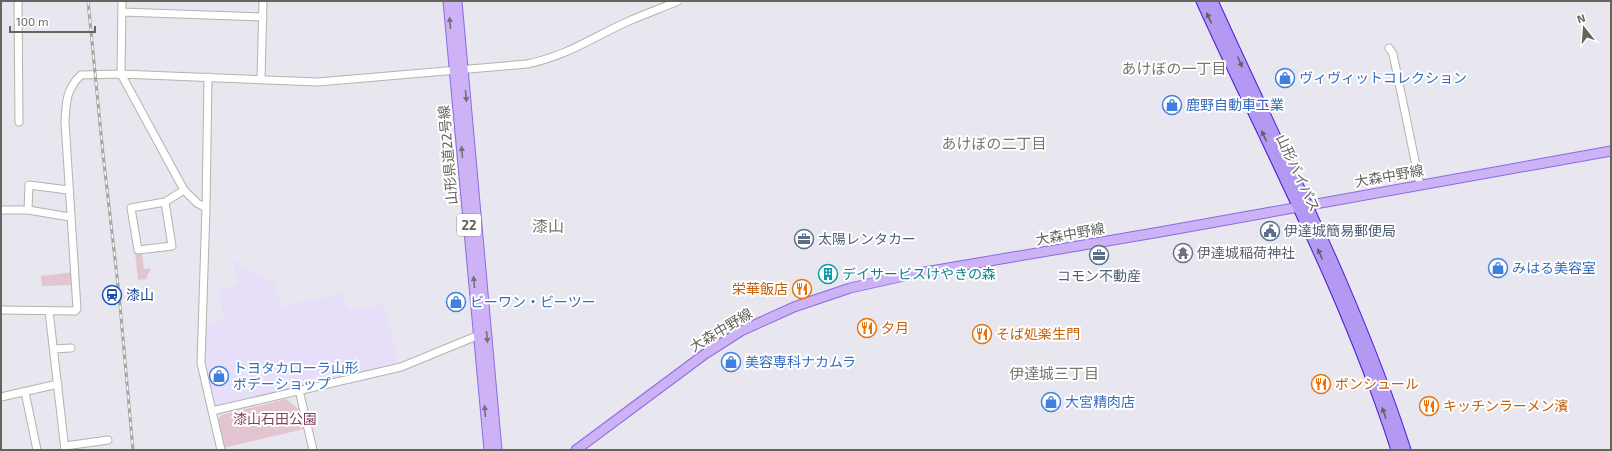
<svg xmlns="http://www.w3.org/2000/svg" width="1612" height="451" font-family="'Exo 2','Noto Sans JP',sans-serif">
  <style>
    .commercial { fill: #e7defa }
    .green { fill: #e3c5d2 }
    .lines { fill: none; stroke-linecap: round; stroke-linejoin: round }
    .minor-casing { stroke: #b3b4ae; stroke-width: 9 }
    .major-casing { stroke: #8b6ae3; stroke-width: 11 }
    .highway-casing { stroke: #4818db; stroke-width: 13 }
    .minor { stroke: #fff; stroke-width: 7 }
    .major { stroke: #cdb2f6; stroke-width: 9 }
    .highway { stroke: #b499f2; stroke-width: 11 }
    .rail-casing { stroke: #a5a5a2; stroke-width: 3 }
    .rail { stroke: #fff; stroke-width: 1.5; stroke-dasharray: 4.5; stroke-linecap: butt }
    .oneway { fill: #64645d }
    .oneway2 { fill: #747074 }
    .labels { text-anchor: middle; stroke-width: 4; stroke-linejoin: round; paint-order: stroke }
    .shield { fill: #fff; stroke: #92928e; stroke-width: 1 }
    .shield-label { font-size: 13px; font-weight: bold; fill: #64645d }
    .shop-label { font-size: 14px; fill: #366cbe; stroke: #fff; text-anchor: start }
    .street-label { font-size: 14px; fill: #64645d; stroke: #fff }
    .service-label { font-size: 14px; fill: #4e5e75; stroke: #fff; text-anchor: start }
    .worship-label { font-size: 14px; fill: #5b616d; stroke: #fff; text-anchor: start }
    .culture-label { font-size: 14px; fill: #0d838f; stroke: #fff; text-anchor: start }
    .food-label { font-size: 14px; fill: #c56008; stroke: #fff; text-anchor: start }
    .transit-label { font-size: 14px; fill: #164399; stroke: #fff; text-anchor: start }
    .park-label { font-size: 14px; fill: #823f59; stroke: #fff }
    .neighbourhood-label { font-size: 15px; fill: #76766e; stroke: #fff }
    .quarter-label { font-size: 16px; fill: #76766e; stroke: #fff }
  </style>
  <rect width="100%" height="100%" fill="#e8e6ee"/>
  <path class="commercial" d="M232,260L275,284L281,307L343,293L347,310L384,304L398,361L395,366L213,408L203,363L205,324L225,319L217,290L239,285Z"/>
  <path class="green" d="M135,253H142L144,269L151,268L146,279L138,280Z
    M75,272V285L42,286L41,276Z
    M286,399L300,410L304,429L223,448L217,421L221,415Z"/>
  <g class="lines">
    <defs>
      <path id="minor" d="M18,1L19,122
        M122,1L121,74L184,190L197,203L206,208
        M122,12L263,17
        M1389,48L1393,54L1420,185
        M208,77L206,208L201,363L221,450
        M261,79L263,1
        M165,202L131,208L138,250L172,246L165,202L184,190
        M1,210H28L70,217
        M28,210L29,185L68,190
        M1,310L75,311L77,309L65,122C66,103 66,89 81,75L121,74L318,82L527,64C567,56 593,37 629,21C645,14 662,8 678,1
        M49,311L65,450
        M54,349L71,348
        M299,390L313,450
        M25,392L37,450
        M1,397L58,384
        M212,411L401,367L479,335
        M65,446L108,440"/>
      <path id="major" d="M448,1L489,450
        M457,1L497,450
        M576,450L705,354L741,331L794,307L850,288L913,274L1160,232L1611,151"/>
      <path id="highway" d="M1202,1C1269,149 1347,294 1397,450
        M1212,1C1279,150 1355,295 1405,450"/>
    </defs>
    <use href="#minor" class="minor-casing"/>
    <use href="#major" class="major-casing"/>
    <use href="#highway" class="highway-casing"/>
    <use href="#minor" class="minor"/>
    <use href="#major" class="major"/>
    <use href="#highway" class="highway"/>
    <defs>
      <path id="rail" d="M88,1L103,154L119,294L133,450"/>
    </defs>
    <use href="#rail" class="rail-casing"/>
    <use href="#rail" class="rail"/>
  </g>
  <defs><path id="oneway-solid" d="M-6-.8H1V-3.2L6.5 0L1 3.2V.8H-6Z"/></defs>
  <g class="oneway">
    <use href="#oneway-solid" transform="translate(1209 18) rotate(-115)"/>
    <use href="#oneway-solid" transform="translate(1240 62) rotate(66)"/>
    <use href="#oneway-solid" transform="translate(1264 136) rotate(-115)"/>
    <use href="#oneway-solid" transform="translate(1320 254) rotate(-114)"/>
    <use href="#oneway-solid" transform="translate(1384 413) rotate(-109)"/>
  </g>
  <g class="oneway2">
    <use href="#oneway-solid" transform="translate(450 23) rotate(-95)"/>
    <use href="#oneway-solid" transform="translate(466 96) rotate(85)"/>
    <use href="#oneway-solid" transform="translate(462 152) rotate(-95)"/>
    <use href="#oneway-solid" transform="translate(474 282) rotate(-95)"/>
    <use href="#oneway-solid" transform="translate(487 337) rotate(85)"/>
    <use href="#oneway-solid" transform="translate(485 411) rotate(-95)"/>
  </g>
  <defs>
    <symbol id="shop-ring" viewBox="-11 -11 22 22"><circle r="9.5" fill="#fff" stroke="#3f7fe0" stroke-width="1.5"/><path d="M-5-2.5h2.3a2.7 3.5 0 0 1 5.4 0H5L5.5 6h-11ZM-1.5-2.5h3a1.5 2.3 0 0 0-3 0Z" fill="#3f7fe0"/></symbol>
    <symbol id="civic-ring" viewBox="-11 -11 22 22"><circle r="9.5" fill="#fff" stroke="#5c6f8a" stroke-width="1.5"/><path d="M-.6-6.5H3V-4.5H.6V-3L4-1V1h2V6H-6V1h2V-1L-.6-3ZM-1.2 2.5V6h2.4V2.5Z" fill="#5c6f8a"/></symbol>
    <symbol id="office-ring" viewBox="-11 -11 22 22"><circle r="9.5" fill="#fff" stroke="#5c6f8a" stroke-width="1.5"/><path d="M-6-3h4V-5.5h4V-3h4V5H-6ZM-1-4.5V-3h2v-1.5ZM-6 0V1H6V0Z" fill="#5c6f8a"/></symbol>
    <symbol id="temple-ring" viewBox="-11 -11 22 22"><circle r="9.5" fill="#fff" stroke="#6b7280" stroke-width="1.5"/><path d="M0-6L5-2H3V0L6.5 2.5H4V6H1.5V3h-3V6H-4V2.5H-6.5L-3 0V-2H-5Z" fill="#6b7280"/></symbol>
    <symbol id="building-ring" viewBox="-11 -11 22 22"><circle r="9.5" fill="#fff" stroke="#0f9aa8" stroke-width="1.5"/><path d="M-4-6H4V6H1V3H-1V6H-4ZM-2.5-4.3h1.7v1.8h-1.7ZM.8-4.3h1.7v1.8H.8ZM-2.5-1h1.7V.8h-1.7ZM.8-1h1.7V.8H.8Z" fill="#0f9aa8"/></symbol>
    <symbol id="restaurant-ring" viewBox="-11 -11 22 22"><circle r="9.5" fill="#fff" stroke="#e8710a" stroke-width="1.5"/><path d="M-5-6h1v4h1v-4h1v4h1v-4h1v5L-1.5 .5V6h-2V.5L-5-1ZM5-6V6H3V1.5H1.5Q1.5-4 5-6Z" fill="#e8710a"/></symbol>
    <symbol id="station-ring" viewBox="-11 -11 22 22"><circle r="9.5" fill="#fff" stroke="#1a4fb4" stroke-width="1.5"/><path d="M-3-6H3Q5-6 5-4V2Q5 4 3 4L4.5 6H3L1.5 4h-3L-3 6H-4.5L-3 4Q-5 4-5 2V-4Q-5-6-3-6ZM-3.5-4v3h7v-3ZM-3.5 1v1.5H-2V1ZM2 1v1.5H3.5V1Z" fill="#1a4fb4"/></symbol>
  </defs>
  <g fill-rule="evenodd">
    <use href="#shop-ring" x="1274" y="67" width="22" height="22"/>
    <use href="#shop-ring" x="1161" y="94" width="22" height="22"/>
    <use href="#civic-ring" x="1259" y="220" width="22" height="22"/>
    <use href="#office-ring" x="793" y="228" width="22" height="22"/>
    <use href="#temple-ring" x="1172" y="242" width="22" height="22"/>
    <use href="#office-ring" x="1088" y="244" width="22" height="22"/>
    <use href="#shop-ring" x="1487" y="257" width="22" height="22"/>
    <use href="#building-ring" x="817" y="263" width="22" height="22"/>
    <use href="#restaurant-ring" x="791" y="278" width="22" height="22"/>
    <use href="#station-ring" x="101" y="284" width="22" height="22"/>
    <use href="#shop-ring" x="445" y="291" width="22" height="22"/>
    <use href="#restaurant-ring" x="856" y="317" width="22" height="22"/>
    <use href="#restaurant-ring" x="971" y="323" width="22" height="22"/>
    <use href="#shop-ring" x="720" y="351" width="22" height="22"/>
    <use href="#shop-ring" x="208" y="365" width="22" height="22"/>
    <use href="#restaurant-ring" x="1310" y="373" width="22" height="22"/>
    <use href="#shop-ring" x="1040" y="391" width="22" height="22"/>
    <use href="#restaurant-ring" x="1418" y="395" width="22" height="22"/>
  </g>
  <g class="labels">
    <rect class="shield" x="457" y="214" width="24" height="22" rx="3"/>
    <g class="shield-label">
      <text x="469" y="230">22</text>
    </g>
    <g class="shop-label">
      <text x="1299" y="83">ヴィヴィットコレクション</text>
      <text x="1186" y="110">鹿野自動車工業</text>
      <text x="1512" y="273">みはる美容室</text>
      <text x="470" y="307">ビーワン・ビーツー</text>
      <text x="745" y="367">美容専科ナカムラ</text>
      <text x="233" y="373">トヨタカローラ山形<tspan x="233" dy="16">ボデーショップ</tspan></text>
      <text x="1065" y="407">大宮精肉店</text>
    </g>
    <g class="street-label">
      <text transform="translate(448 155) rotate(-95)" y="5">山形県道22号線</text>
      <text transform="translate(1298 173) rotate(65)" y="5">山形バイパス</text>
      <text transform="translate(1389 176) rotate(-10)" y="5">大森中野線</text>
      <text transform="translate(1070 234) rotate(-10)" y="5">大森中野線</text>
      <text transform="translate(721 330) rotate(-31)" y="5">大森中野線</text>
    </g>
    <g class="service-label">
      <text x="1284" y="236">伊達城簡易郵便局</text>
      <text x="818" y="244">太陽レンタカー</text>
      <text x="1099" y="281" text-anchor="middle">コモン不動産</text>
    </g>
    <g class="worship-label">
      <text x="1197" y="258">伊達城稲荷神社</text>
    </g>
    <g class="culture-label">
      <text x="842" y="279">デイサービスけやきの森</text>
    </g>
    <g class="food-label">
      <text x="788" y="294" text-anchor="end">栄華飯店</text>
      <text x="881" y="333">夕月</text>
      <text x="996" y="339">そば処楽生門</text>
      <text x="1335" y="389">ボンシュール</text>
      <text x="1443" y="411">キッチンラーメン濱</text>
    </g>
    <g class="transit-label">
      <text x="126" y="300">漆山</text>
    </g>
    <g class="park-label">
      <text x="275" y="424">漆山石田公園</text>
    </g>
    <g class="neighbourhood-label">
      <text x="1174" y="74">あけぼの一丁目</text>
      <text x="994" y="149">あけぼの二丁目</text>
      <text x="1054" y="379">伊達城三丁目</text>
    </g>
    <g class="quarter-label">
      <text x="548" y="232">漆山</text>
    </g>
  </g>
  <rect width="1612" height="451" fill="none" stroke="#64645d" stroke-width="4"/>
  <g transform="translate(1584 28) rotate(343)" stroke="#ffffff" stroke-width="3" paint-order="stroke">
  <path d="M0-3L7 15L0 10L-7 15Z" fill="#64645d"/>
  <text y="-6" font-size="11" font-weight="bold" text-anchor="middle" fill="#64645d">N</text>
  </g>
  <path d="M10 26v6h85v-6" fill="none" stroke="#64645d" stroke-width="2"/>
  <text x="16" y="26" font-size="12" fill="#64645d" stroke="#ffffff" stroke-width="3" paint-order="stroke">100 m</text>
</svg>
